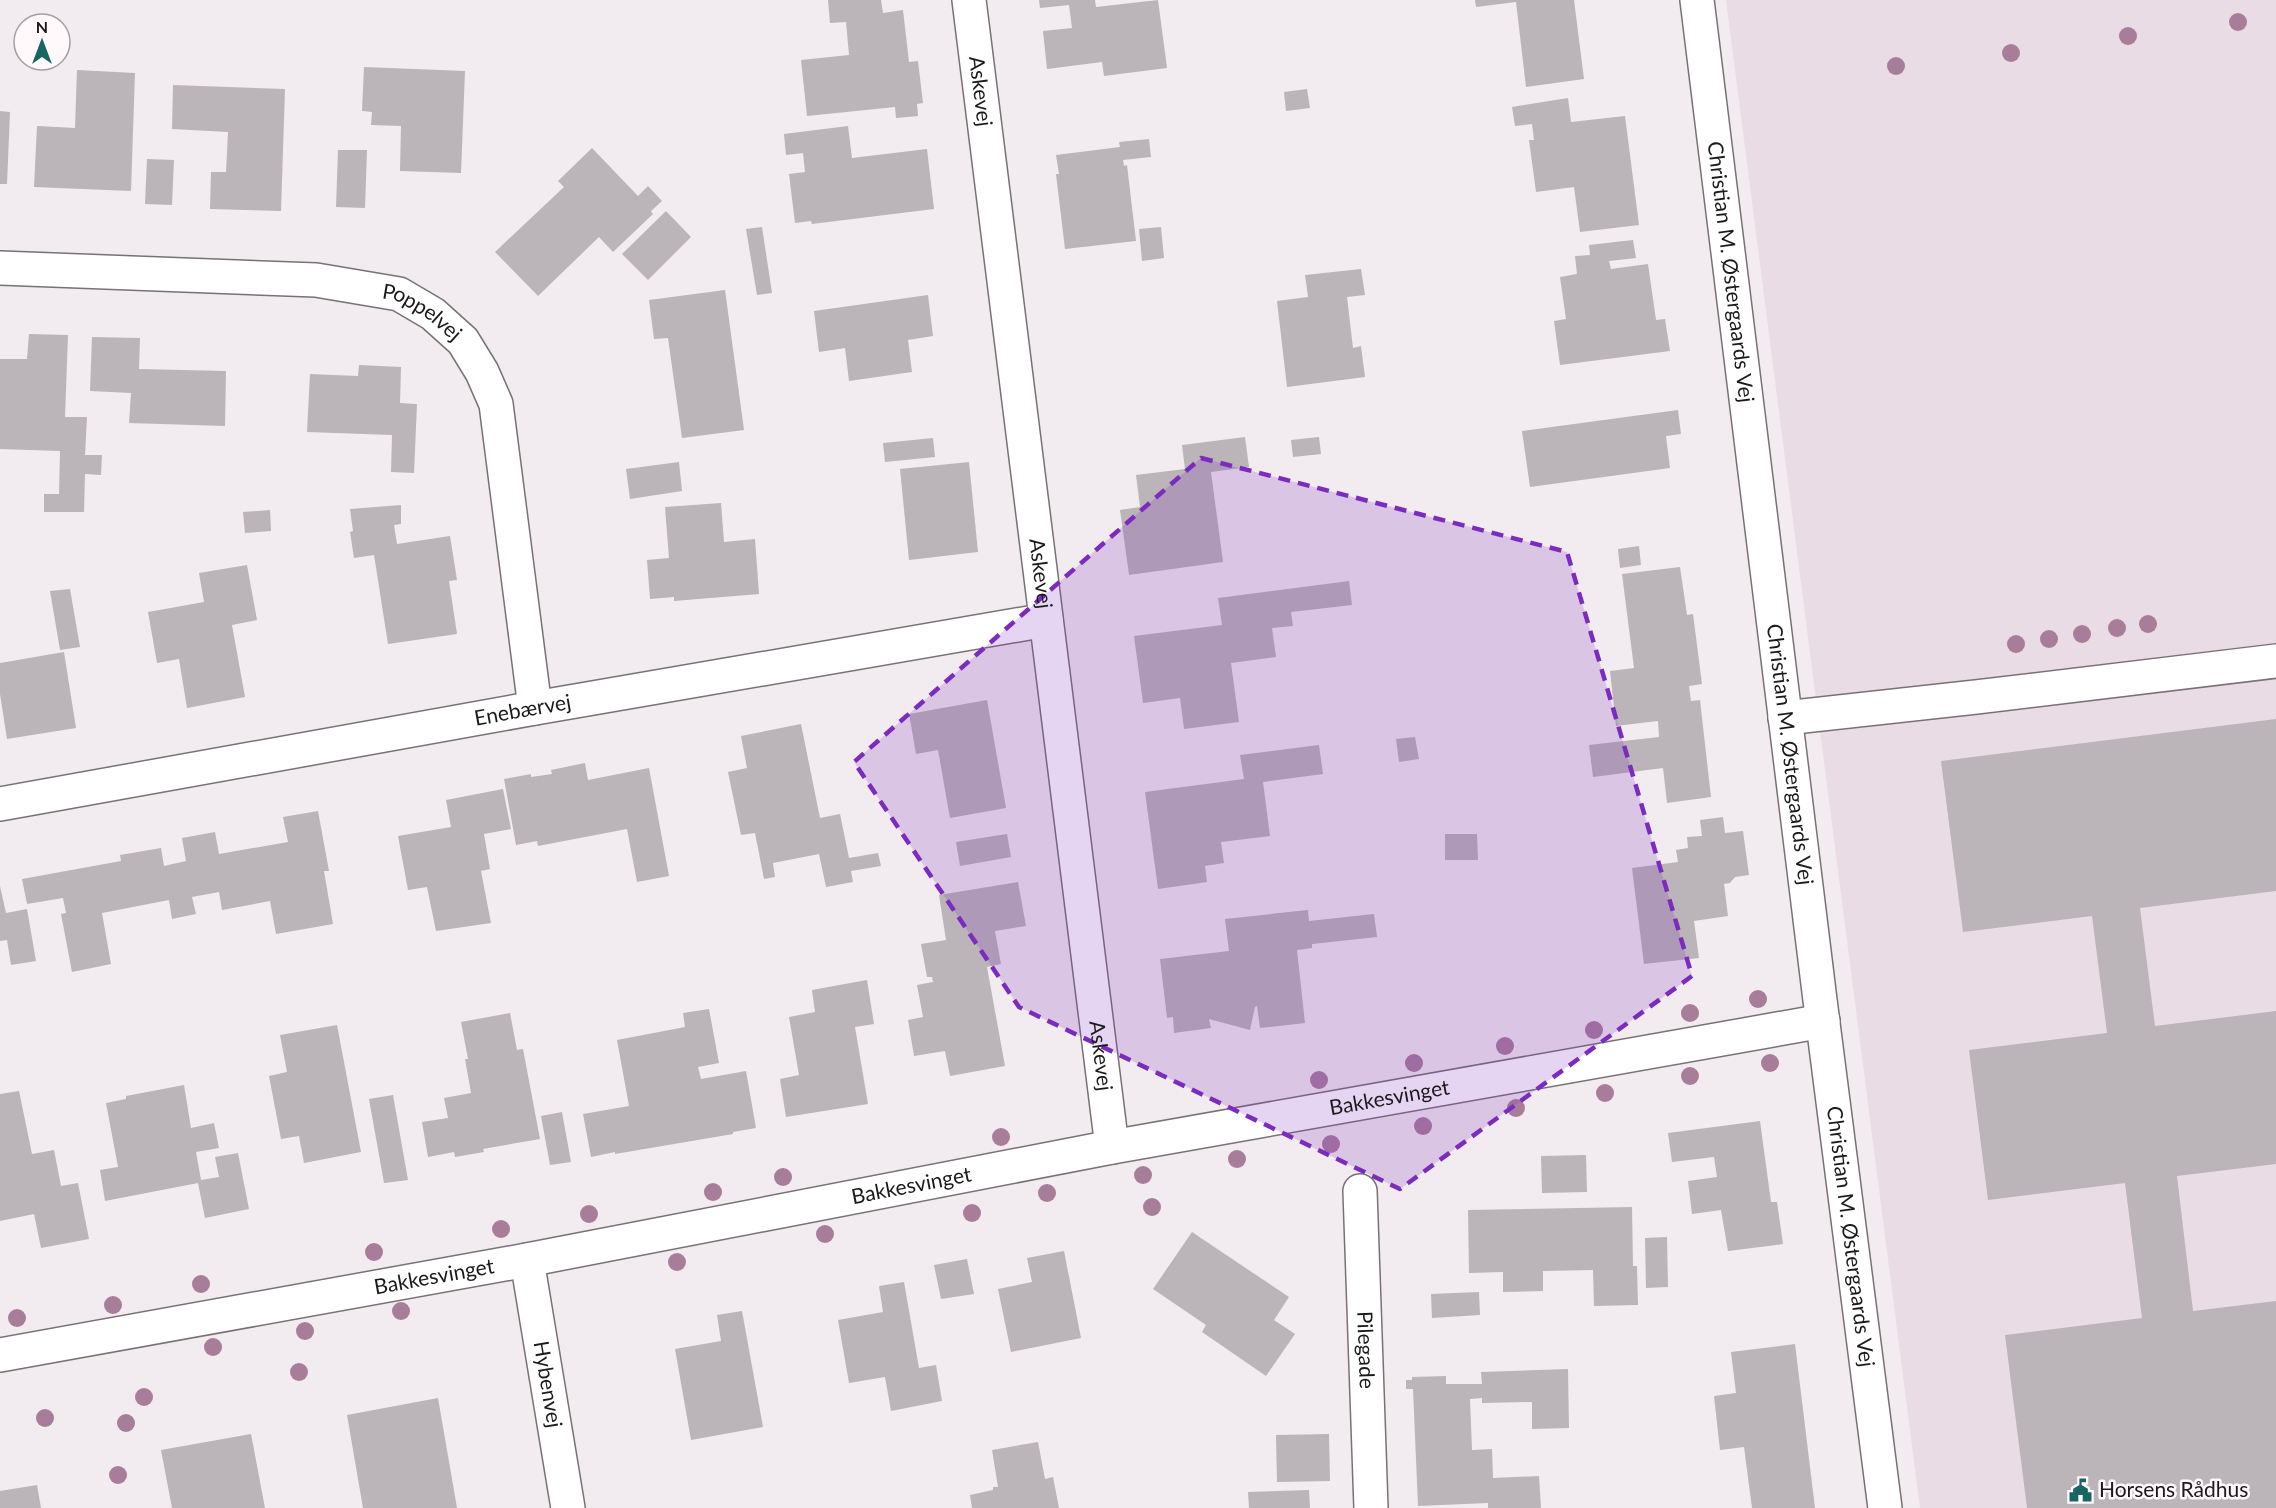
<svg xmlns="http://www.w3.org/2000/svg" width="2276" height="1508" font-family="Lato,sans-serif">
  <style>
    .built { fill: #eadce4 }
    .building { fill: #bbb4b8 }
    .lines { fill: none; stroke-linecap: round; stroke-linejoin: round }
    .minor-casing { stroke: #787275; stroke-width: 36 }
    .minor { stroke: #fff; stroke-width: 33 }
    .tree { fill: #a87d9a }
    .marked { fill: #7b2cbf; fill-opacity: 0.2; stroke: #7b2cbf; stroke-width: 4.5; stroke-dasharray: 12 8; stroke-linejoin: round }
    .labels { text-anchor: middle; stroke-width: 5; stroke-linejoin: round; paint-order: stroke }
    .street-label { font-size: 21px; fill: #1c191b; stroke: #fff9fc }
    .poi-label { font-size: 21px; fill: #1c191b; stroke: #fff9fc; text-anchor: start }
  </style>
  <rect width="100%" height="100%" fill="#f2ebef"/>
  <path class="built" d="M1726,0H2276V1508H1920Z"/>
  <path class="building" d="M828,0H881L883,13L903,10L909,62L918,61L923,103L917,104L918,116L896,118L895,107L807,116L801,60L849,55L846,22L830,23Z
    M1039,0H1095L1096,7L1158,0L1167,68L1104,76L1102,62L1047,69L1043,31L1072,28L1069,5L1040,8Z
    M1475,0H1574L1584,79L1526,87L1516,2L1476,7Z
    M364,67L465,71L461,173L400,171L401,126L371,125L372,112L362,111Z
    M77,70L135,73L131,191L34,187L37,126L75,128Z
    M173,85L285,89L281,211L210,209L211,172H226L228,132L172,129Z
    M1307,89L1310,108L1286,111L1284,92Z
    M1568,98L1571,122L1625,116L1639,225L1580,232L1574,187L1536,192L1529,140H1534L1532,124L1515,126L1512,107Z
    M0,111L10,112L7,184H0Z
    M848,126L852,158L927,149L934,209L812,224L811,221L795,223L789,174L805,172L803,153L786,155L784,134Z
    M1149,139L1151,157L1123,160L1124,166L1127,165L1136,241L1065,249L1056,174H1059L1056,155L1120,147L1119,142Z
    M592,148L638,196L648,186L662,201L651,211L653,214L613,252L599,237L538,296L495,252L564,187L558,181Z
    M338,150H367L365,208L336,207Z
    M147,159L174,160L172,205L145,204Z
    M666,211L691,237L648,280L622,254Z
    M762,227L772,293L757,295L746,229Z
    M1161,227L1164,258L1142,261L1139,229Z
    M1633,240L1636,258L1609,261L1611,269L1648,264L1656,320L1665,319L1670,351L1560,365L1554,321L1566,319L1560,277L1577,274L1575,256L1590,255L1589,245Z
    M1361,269L1365,295L1347,297L1353,348L1361,346L1365,377L1287,387L1277,301L1308,297L1305,275Z
    M725,290L744,430L682,438L668,338L654,339L649,300Z
    M928,295L933,336L908,340L912,372L849,381L845,348L819,352L814,311Z
    M29,334L68,335L65,417H87L85,455H102L101,475L85,474L84,512H44V494H59L60,451L0,449V359H27Z
    M92,337L140,338L139,369L226,371L225,426L129,423L131,393L90,391Z
    M359,365L401,367L400,403L417,404L414,473L391,472L392,435L307,432L310,374L358,376Z
    M1678,410L1681,434L1666,436L1670,468L1530,487L1522,431Z
    M1245,437L1249,467L1211,472L1223,562L1129,575L1120,510L1140,507L1136,475L1185,469L1182,445Z
    M1319,437L1321,454L1293,457L1291,440Z
    M933,438L935,457L885,462L883,443Z
    M679,462L682,491L630,499L626,469Z
    M969,462L978,552L909,560L900,469Z
    M721,503L724,542L755,539L759,594L674,601V597L650,599L647,560L669,558L665,507Z
    M401,505V524L394,525L397,544L450,536L457,580L449,581L457,634L388,644L374,555L354,558L350,532L353,531L350,509Z
    M270,510L271,531L245,533L243,512Z
    M1639,546L1641,565L1620,568L1618,549Z
    M247,565L257,620L232,625L245,697L187,708L179,659L157,663L148,612L204,602L199,573Z
    M1680,567L1687,615L1693,614L1702,684L1689,686L1691,701L1700,700L1711,797L1667,803L1663,768L1593,777L1589,745L1659,737L1658,721L1616,726L1610,671L1634,668L1622,574Z
    M1349,581L1352,605L1291,612L1293,626L1272,628L1276,657L1231,663L1239,722L1184,729L1180,698L1143,703L1134,636L1222,625L1218,598Z
    M70,589L80,647L60,650L50,591Z
    M64,652L76,728L7,739L0,694V663Z
    M987,700L1006,808L950,818L938,750L916,754L909,714Z
    M2276,719V891L2140,908L2155,1026L2276,1011V1164L2177,1176L2193,1311L2276,1301V1508H2027L2005,1335L2142,1318L2125,1183L1988,1200L1969,1050L2107,1033L2092,916L1963,932L1941,761Z
    M801,724L820,818L840,814L849,858L878,853L881,866L851,871L853,882L826,887L819,854L773,863L775,877L764,879L755,833L741,835L728,772L747,768L741,736Z
    M1415,737L1419,759L1399,762L1396,739Z
    M1319,745L1323,774L1263,782L1270,836L1221,842L1224,863L1205,866L1207,882L1158,889L1145,792L1244,779L1240,755Z
    M585,763L588,780L649,768L669,876L637,882L627,829L538,846L537,841L516,845L504,779L531,774V777L552,774L551,770Z
    M503,789L511,829L484,834L490,869L481,871L491,923L436,931L427,887L408,890L398,836L451,827L446,800Z
    M318,811L329,871H324L333,924L276,934L270,901L222,910L219,892L192,897L196,914L172,919L169,900L102,913L111,964L72,972L61,914L66,913L63,898L27,904L22,879L121,861L120,855L161,848L164,866L186,861L182,838L215,832L219,854L288,842L283,817Z
    M1723,817L1725,833L1743,831L1749,875L1735,877L1730,883L1724,884L1728,916L1694,921L1699,958L1644,964L1632,868L1678,862L1676,850L1688,848L1687,837L1702,836L1700,820Z
    M1007,834L1011,857L960,866L956,842Z
    M1445,834H1477L1478,860H1445Z
    M1018,882L1026,926L995,931L1001,964L987,967L1005,1066L950,1076L945,1051L914,1056L908,1020L923,1017L917,985L933,982L932,977H927L921,944L946,940L939,895Z
    M0,886L6,913L27,909L36,961L11,965L7,940L0,941Z
    M1308,910L1309,921L1374,914L1377,937L1312,944V948L1297,950L1305,1023L1260,1028L1257,1006L1255,1007L1250,1030L1209,1019L1211,1028L1174,1033L1173,1017L1167,1018L1160,959L1229,951L1225,919Z
    M867,980L874,1024L855,1027L868,1104L786,1117L780,1079L799,1075L789,1017L815,1012L812,990Z
    M709,1009L719,1063L698,1067L701,1079L746,1071L756,1128L733,1132V1134L615,1154V1152L591,1157L583,1114L629,1106L617,1040L685,1027L683,1013Z
    M510,1013L517,1050L523,1049L540,1139L483,1149L484,1152L455,1157L454,1152L428,1157L422,1122L448,1118L444,1098L471,1093L465,1059H468L461,1022Z
    M337,1025L361,1152L304,1163L299,1136L281,1139L269,1076L287,1072L280,1035Z
    M184,1085L191,1128L214,1123L219,1148L196,1152L201,1180L219,1177L215,1157L238,1153L249,1209L205,1218L198,1183L105,1201L100,1170L118,1167L106,1103L126,1099V1096Z
    M19,1091L32,1154L54,1150L61,1186L78,1183L89,1239L41,1248L34,1214L0,1221V1094Z
    M393,1095L408,1180L384,1183L369,1099Z
    M562,1112L571,1162L550,1165L541,1116Z
    M1760,1121L1771,1202H1777L1783,1244L1728,1251L1721,1210L1692,1214L1688,1181L1717,1177L1714,1157L1672,1162L1668,1133Z
    M1586,1155L1587,1192L1542,1193L1541,1156Z
    M1632,1207L1633,1266H1637L1638,1305L1594,1306L1593,1270L1543,1271V1291L1503,1292V1272L1469,1273L1468,1210Z
    M1192,1232L1289,1297L1274,1320L1295,1334L1266,1376L1202,1332L1206,1325L1153,1289Z
    M1667,1237L1668,1287L1646,1288L1645,1238Z
    M1064,1251L1081,1338L1011,1352L998,1289L1032,1282L1027,1258Z
    M967,1259L974,1294L941,1299L934,1265Z
    M904,1282L919,1368L936,1365L942,1401L891,1411L885,1377L849,1383L838,1320L883,1312L879,1286Z
    M1479,1292L1480,1315L1432,1318L1431,1294Z
    M742,1311L763,1427L691,1440L675,1349L721,1341L717,1315Z
    M1795,1344L1815,1508H1752L1744,1447L1720,1450L1714,1396L1736,1393L1731,1352Z
    M1568,1369L1569,1428L1532,1429V1402L1482,1403V1398L1470,1399L1472,1450L1492,1449L1493,1478L1539,1476L1541,1508H1488V1503L1418,1506L1413,1389H1406V1380H1412V1377L1446,1376V1384H1482L1481,1372Z
    M438,1398L457,1508H363L347,1415Z
    M251,1434L265,1508H172L161,1450Z
    M1329,1434L1330,1481L1277,1482L1276,1435Z
    M1038,1442L1045,1479L1053,1477L1059,1508H972L970,1495L993,1490V1487H998L992,1450Z
    M37,1485L41,1508H0V1491Z
    M1309,1490L1310,1508H1249L1248,1492Z"/>
  <g class="lines">
    <defs>
      <g id="minor">
        <path id="s1" d="M969,0L1112,1147"/>
        <path id="s2" d="M1697,0L1820,1000L1885,1508"/>
        <path id="s3" d="M0,268L316,280L399,294L433,314L463,341L482,372L496,404L535,708"/>
        <path d="M1785,718L1976,697L2276,661"/>
        <path id="s4" d="M0,804L535,708L1046,620"/>
        <path id="s5" d="M1360,1191L1371,1508"/>
        <path id="s6" d="M527,1260L568,1508"/>
        <path id="s7" d="M0,1355L527,1260L1112,1147L1823,1021"/>
      </g>
    </defs>
    <use href="#minor" class="minor-casing"/>
    <use href="#minor" class="minor"/>
  </g>
  <g class="tree">
    <circle cx="2238" cy="22" r="9"/>
    <circle cx="2128" cy="36" r="9"/>
    <circle cx="2011" cy="53" r="9"/>
    <circle cx="1896" cy="66" r="9"/>
    <circle cx="2148" cy="624" r="9"/>
    <circle cx="2117" cy="628" r="9"/>
    <circle cx="2082" cy="634" r="9"/>
    <circle cx="2049" cy="639" r="9"/>
    <circle cx="2016" cy="644" r="9"/>
    <circle cx="1758" cy="999" r="9"/>
    <circle cx="1690" cy="1013" r="9"/>
    <circle cx="1594" cy="1030" r="9"/>
    <circle cx="1505" cy="1046" r="9"/>
    <circle cx="1414" cy="1063" r="9"/>
    <circle cx="1770" cy="1063" r="9"/>
    <circle cx="1690" cy="1076" r="9"/>
    <circle cx="1319" cy="1080" r="9"/>
    <circle cx="1605" cy="1093" r="9"/>
    <circle cx="1516" cy="1108" r="9"/>
    <circle cx="1423" cy="1126" r="9"/>
    <circle cx="1001" cy="1137" r="9"/>
    <circle cx="1331" cy="1144" r="9"/>
    <circle cx="1237" cy="1159" r="9"/>
    <circle cx="1143" cy="1175" r="9"/>
    <circle cx="783" cy="1177" r="9"/>
    <circle cx="713" cy="1192" r="9"/>
    <circle cx="1047" cy="1193" r="9"/>
    <circle cx="1152" cy="1207" r="9"/>
    <circle cx="972" cy="1213" r="9"/>
    <circle cx="589" cy="1214" r="9"/>
    <circle cx="501" cy="1229" r="9"/>
    <circle cx="825" cy="1234" r="9"/>
    <circle cx="374" cy="1252" r="9"/>
    <circle cx="677" cy="1262" r="9"/>
    <circle cx="201" cy="1284" r="9"/>
    <circle cx="113" cy="1305" r="9"/>
    <circle cx="401" cy="1311" r="9"/>
    <circle cx="17" cy="1318" r="9"/>
    <circle cx="305" cy="1331" r="9"/>
    <circle cx="213" cy="1347" r="9"/>
    <circle cx="299" cy="1372" r="9"/>
    <circle cx="144" cy="1397" r="9"/>
    <circle cx="45" cy="1418" r="9"/>
    <circle cx="126" cy="1423" r="9"/>
    <circle cx="118" cy="1475" r="9"/>
  </g>
  <path class="marked" d="M1201,458L1567,552L1692,976L1400,1189L1019,1007L854,762Z"/>
  <defs>
    <symbol id="civic-bare" viewBox="-9 -9 18 18"><path d="M-.6-6.5H3V-4.5H.6V-3L4-1V1h2V6H-6V1h2V-1L-.6-3ZM-1.2 2.5V6h2.4V2.5Z" fill="#186664" stroke="#fff9fc" stroke-width="2.5" paint-order="stroke"/></symbol>
  </defs>
  <g fill-rule="evenodd">
    <use href="#civic-bare" x="2064" y="1474" width="33" height="33"/>
  </g>
  <g class="labels">
    <g class="street-label">
      <text dy="7" stroke="none"><textPath href="#s1" startOffset="92">Askevej</textPath></text>
      <text dy="7" stroke="none"><textPath href="#s2" startOffset="274">Christian M. Østergaards Vej</textPath></text>
      <text dy="7" stroke="none"><textPath href="#s3" startOffset="429">Poppelvej</textPath></text>
      <text dy="7" stroke="none"><textPath href="#s1" startOffset="578">Askevej</textPath></text>
      <text dy="7" stroke="none"><textPath href="#s4" startOffset="531">Enebærvej</textPath></text>
      <text dy="7" stroke="none"><textPath href="#s2" startOffset="760">Christian M. Østergaards Vej</textPath></text>
      <text dy="7" stroke="none"><textPath href="#s1" startOffset="1064">Askevej</textPath></text>
      <text dy="7" stroke="none"><textPath href="#s7" startOffset="1413">Bakkesvinget</textPath></text>
      <text dy="7" stroke="none"><textPath href="#s7" startOffset="927">Bakkesvinget</textPath></text>
      <text dy="7" stroke="none"><textPath href="#s2" startOffset="1246">Christian M. Østergaards Vej</textPath></text>
      <text dy="7" stroke="none"><textPath href="#s7" startOffset="441">Bakkesvinget</textPath></text>
      <text dy="7" stroke="none"><textPath href="#s5" startOffset="159">Pilegade</textPath></text>
      <text dy="7" stroke="none"><textPath href="#s6" startOffset="126">Hybenvej</textPath></text>
    </g>
    <g class="poi-label">
      <text x="2099" y="1497">Horsens Rådhus</text>
    </g>
  </g>
  <g transform="translate(42 42)"><circle r="28" fill="#fff9fc" stroke="#a49fa2" stroke-width="1.5"/>
  <path d="M0-4.5L10 22L0 15L-10 22Z" fill="#186664"/>
  <text y="-9" font-size="16" font-weight="bold" text-anchor="middle" fill="#1c191b">N</text>
  </g>
</svg>
